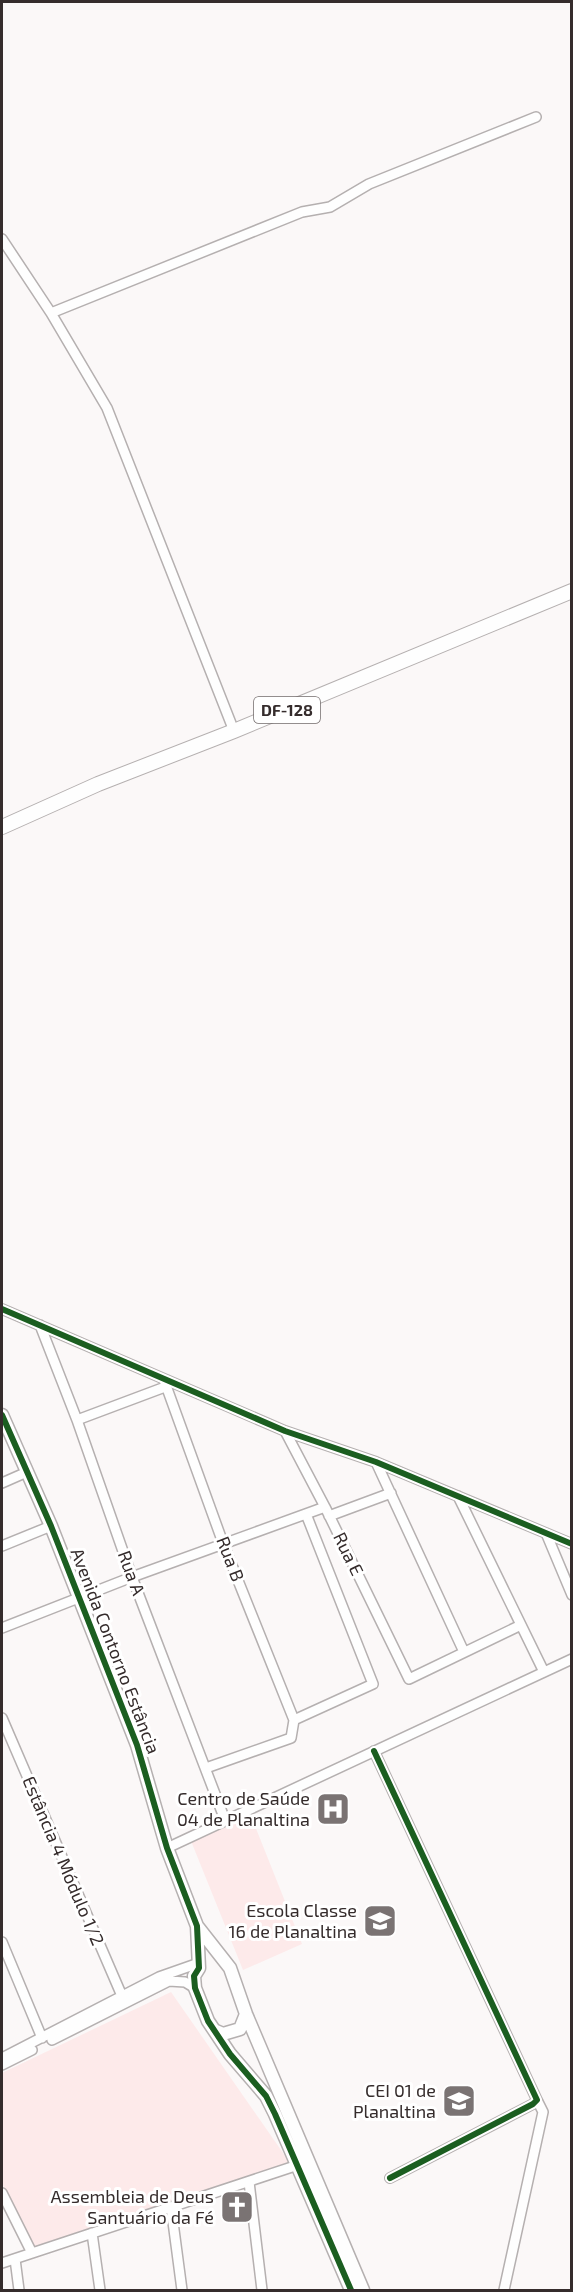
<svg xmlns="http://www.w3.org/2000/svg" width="573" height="2292" font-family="'Exo 2',sans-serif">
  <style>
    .green { fill: #fdeaea }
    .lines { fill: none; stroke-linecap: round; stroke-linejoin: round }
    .street-casing { stroke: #b5b0b0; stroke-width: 12 }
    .secondary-casing { stroke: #b5b0b0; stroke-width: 15 }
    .primary-casing { stroke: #b5b0b0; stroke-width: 16 }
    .street { stroke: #fefefe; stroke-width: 9 }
    .secondary { stroke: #fefefe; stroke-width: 12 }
    .primary { stroke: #fefefe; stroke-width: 14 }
    .cycleway-casing { stroke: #fff; stroke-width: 10 }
    .cycleway { stroke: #1b5e20; stroke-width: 6 }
    .labels { text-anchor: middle; stroke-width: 6; stroke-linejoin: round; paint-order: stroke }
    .shield { fill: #fff; stroke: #726b6b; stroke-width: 1.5 }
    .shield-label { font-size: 16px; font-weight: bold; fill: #352c2c }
    .street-label { font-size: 18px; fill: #352c2c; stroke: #fff }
    .poi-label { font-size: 18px; fill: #352c2c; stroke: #fff; text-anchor: end }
  </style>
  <rect width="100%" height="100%" fill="#fbf8f8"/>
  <path class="green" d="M251,1816L302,1944L243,1970L191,1841Z
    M171,1992L290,2163L33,2249L2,2183V2073Z"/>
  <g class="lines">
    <defs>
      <path id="street" d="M2,239L51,313L107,408L234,731
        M51,313L302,212L330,207L369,184L536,117
        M2,1309L285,1431L376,1462L572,1544
        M40,1325L77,1420L132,1577L225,1820
        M164,1380L223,1543L294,1720L291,1738L206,1768
        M77,1420L165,1387
        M285,1431L325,1507L409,1679L521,1625
        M376,1462L464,1652
        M2,1483L27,1472
        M458,1496L544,1672
        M329,1516L391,1493
        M546,1533L572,1595
        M2,1546L51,1526
        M2,1628L132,1577L325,1507
        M2,1718L125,2003
        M294,1720L373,1684L306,1514
        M374,1751L537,2100L533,2104L390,2178
        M167,1848L572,1659
        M2,1942L42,2038
        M52,2040L169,1981L185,1982L195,1988
        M2,2058L159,1977L196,1964L199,1968
        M2,2065L32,2050
        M249,2182L262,2290
        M2,2193L32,2253
        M171,2207L182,2290
        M92,2233L100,2290
        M15,2259L19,2290
        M2,2263L298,2165
        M504,2290L543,2112L537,2100"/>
      <path id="secondary" d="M2,1415L51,1526L137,1745L167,1848L197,1926L199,1968L194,1976L195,1988L208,2021L230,2054L266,2096L275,2114L351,2290
        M197,1926L230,1968L246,2014L363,2290
        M214,2030L223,2034L240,2029L246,2014"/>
      <path id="primary" d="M2,827L98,784L234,731L572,591"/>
    </defs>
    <use href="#street" class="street-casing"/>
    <use href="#secondary" class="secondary-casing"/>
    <use href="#primary" class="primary-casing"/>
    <use href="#street" class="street"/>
    <use href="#secondary" class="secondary"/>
    <use href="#primary" class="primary"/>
    <defs>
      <path id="cycleway" d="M2,1309L285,1431L376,1462L572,1544
        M2,1415L51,1526L137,1745L167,1848L197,1926L199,1968L194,1976L195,1988L208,2021L230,2054L266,2096L275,2114L351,2290
        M374,1751L537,2100L533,2104L390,2178"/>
    </defs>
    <use href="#cycleway" class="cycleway-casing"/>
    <use href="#cycleway" class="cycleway"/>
  </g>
  <defs>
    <symbol id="hospital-square" viewBox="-11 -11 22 22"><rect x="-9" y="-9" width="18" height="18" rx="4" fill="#7a7373" stroke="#fff"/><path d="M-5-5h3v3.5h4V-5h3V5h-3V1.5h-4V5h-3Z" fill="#fff"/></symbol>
    <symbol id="school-square" viewBox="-11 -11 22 22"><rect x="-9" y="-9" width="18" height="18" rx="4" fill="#7a7373" stroke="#fff"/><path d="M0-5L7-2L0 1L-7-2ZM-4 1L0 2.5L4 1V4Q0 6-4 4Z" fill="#fff"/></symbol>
    <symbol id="church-square" viewBox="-11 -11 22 22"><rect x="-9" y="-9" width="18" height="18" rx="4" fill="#7a7373" stroke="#fff"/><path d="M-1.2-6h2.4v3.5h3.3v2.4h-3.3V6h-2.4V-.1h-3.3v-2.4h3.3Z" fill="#fff"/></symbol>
  </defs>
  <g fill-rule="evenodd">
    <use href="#hospital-square" x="314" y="1790" width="38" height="38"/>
    <use href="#school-square" x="361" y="1902" width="38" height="38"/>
    <use href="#school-square" x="440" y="2082" width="38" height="38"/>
    <use href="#church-square" x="218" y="2188" width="38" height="38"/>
  </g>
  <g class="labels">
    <rect class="shield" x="254" y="697" width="66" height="26" rx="4.5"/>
    <g class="shield-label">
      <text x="287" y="716">DF-128</text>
    </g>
    <g class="street-label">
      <text transform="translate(348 1554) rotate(64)" y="6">Rua E</text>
      <text transform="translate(230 1559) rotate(69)" y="6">Rua B</text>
      <text transform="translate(131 1573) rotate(70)" y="6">Rua A</text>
      <text transform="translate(115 1651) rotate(69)" y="6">Avenida Contorno Estância</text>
      <text transform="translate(63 1861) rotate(67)" y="6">Estância 4 Módulo 1/2</text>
    </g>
    <g class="poi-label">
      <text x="310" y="1805">Centro de Saúde<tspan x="310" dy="21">04 de Planaltina</tspan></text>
      <text x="357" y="1917">Escola Classe<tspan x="357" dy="21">16 de Planaltina</tspan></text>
      <text x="436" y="2097">CEI 01 de<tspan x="436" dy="21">Planaltina</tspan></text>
      <text x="214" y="2203">Assembleia de Deus<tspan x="214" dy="21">Santuário da Fé</tspan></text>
    </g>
  </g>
  <rect width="573" height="2292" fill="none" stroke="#352c2c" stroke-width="6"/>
</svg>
